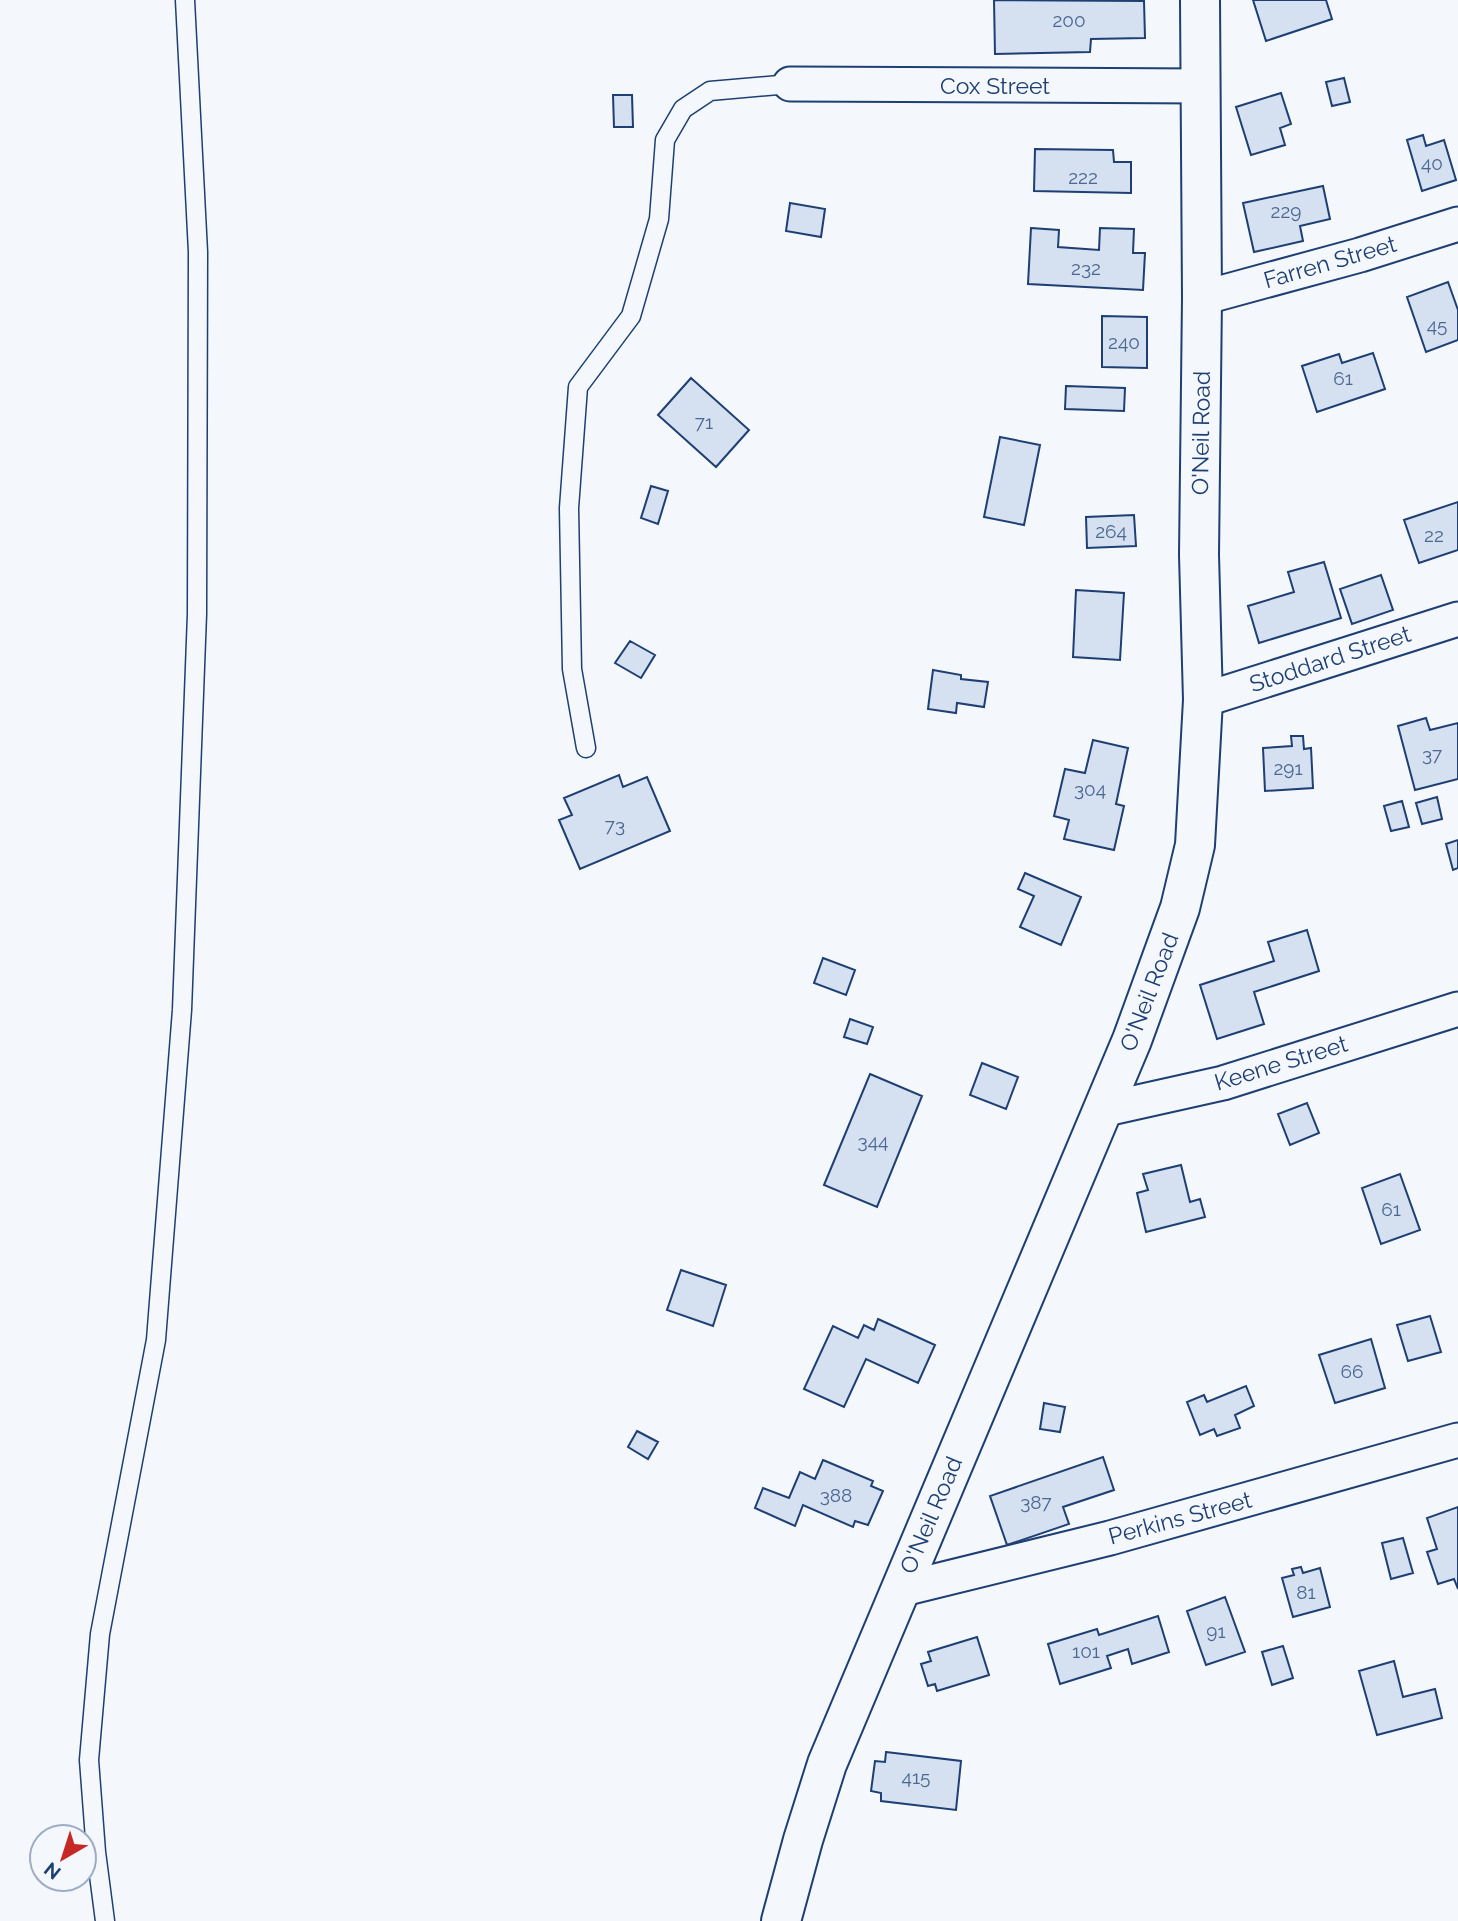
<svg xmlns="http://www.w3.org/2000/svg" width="1458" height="1921" font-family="Raleway,sans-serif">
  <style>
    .building { fill: #d5e0f0; stroke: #1d3f73; stroke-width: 2 }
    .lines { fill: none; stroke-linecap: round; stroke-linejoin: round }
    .lane-casing { stroke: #1d3f73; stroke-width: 21 }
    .street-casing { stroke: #1d3f73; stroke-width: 37 }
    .secondary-casing { stroke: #1d3f73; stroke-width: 42 }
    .lane { stroke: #f4f7fb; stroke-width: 18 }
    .street { stroke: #f4f7fb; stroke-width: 33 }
    .secondary { stroke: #f4f7fb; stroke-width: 38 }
    .labels { text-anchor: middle; stroke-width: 5; stroke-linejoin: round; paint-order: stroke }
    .number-label { font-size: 19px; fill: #4b6792 }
    .street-label { font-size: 23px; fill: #1d3f73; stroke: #f4f7fb }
  </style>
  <rect width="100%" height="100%" fill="#f4f7fb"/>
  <path class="building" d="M994,0L1144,1L1145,38L1091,39L1090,52L995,54Z
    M1253,0H1326L1332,19L1266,41Z
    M1344,78L1350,102L1332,106L1326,82Z
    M1281,93L1291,124L1280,128L1285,145L1251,155L1236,107Z
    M613,95H632L633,127H614Z
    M1423,135L1426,146L1444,140L1456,180L1422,191L1407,140Z
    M1035,149L1113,150L1114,162H1131V193L1034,191Z
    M1323,186L1330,219L1300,226L1303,241L1254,252L1243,203Z
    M790,203L825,209L821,237L786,231Z
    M1031,228L1059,230L1058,247L1099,250L1100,228L1134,229L1133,253H1145L1143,290L1028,284Z
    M1448,282L1458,310V340L1426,352L1407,297Z
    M1102,316L1147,317V368L1102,367Z
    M1373,353L1385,389L1317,412L1302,366L1339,354L1342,363Z
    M691,378L749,430L716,467L658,415Z
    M1066,386L1125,388L1124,411L1065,409Z
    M1000,437L1040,445L1024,525L984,517Z
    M651,486L668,491L658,524L641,518Z
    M1458,502V550L1419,563L1404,520Z
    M1134,515L1136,546L1087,548L1086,517Z
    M1324,562L1341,618L1259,643L1248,606L1294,592L1288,572Z
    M1381,575L1393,610L1352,624L1340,589Z
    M1076,590L1124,593L1120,660L1073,657Z
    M630,641L655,655L641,678L615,663Z
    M933,670L961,675V679L988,682L984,707L957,703L956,713L928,709Z
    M1426,718L1430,730L1458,723V779L1415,790L1398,726Z
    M1291,736H1303L1304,749L1311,748L1313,788L1265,791L1263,748L1292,746Z
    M1093,740L1128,748L1116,804L1124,806L1114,850L1064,839L1069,820L1054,816L1065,769L1085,773Z
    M619,775L623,787L647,777L670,831L580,869L559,820L572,815L564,798Z
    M1437,797L1442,819L1422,824L1416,803Z
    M1402,801L1409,827L1391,831L1384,806Z
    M1458,840V868L1453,870L1446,844Z
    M1025,873L1081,897L1061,945L1020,927L1034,896L1018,889Z
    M1307,930L1319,971L1254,992L1264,1024L1217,1039L1200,985L1274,961L1268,942Z
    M823,958L855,970L846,995L814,983Z
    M850,1019L873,1027L867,1044L844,1037Z
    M982,1063L1018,1077L1006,1109L970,1095Z
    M870,1074L922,1096L877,1207L824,1185Z
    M1307,1103L1319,1133L1290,1145L1278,1114Z
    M1181,1165L1190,1202L1200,1199L1205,1217L1146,1232L1137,1193L1148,1190L1143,1174Z
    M1400,1174L1420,1230L1381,1244L1362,1188Z
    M681,1270L726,1285L713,1326L667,1310Z
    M1430,1316L1441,1352L1408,1361L1397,1325Z
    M878,1319L935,1345L918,1383L866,1359L844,1407L804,1389L833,1326L858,1338L864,1325L874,1330Z
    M1371,1339L1385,1388L1335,1403L1319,1355Z
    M1246,1386L1254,1406L1235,1415L1240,1428L1217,1436L1214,1429L1200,1435L1187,1402L1204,1395L1207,1402Z
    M1044,1403L1065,1407L1060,1432L1040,1429Z
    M637,1431L658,1442L648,1459L628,1447Z
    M1103,1457L1114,1490L1063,1507L1069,1524L1007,1545L990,1496Z
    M823,1460L873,1481L871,1486L883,1491L868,1525L855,1521L853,1527L803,1505L795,1526L755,1508L763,1488L789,1498L800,1472L815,1479Z
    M1458,1507V1589L1454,1579L1438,1584L1427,1552L1437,1549L1427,1518Z
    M1403,1538L1413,1573L1391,1579L1382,1543Z
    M1301,1567L1303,1573L1320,1568L1330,1607L1293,1617L1282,1578L1294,1575L1292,1569Z
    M1225,1597L1245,1652L1206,1665L1187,1611Z
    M1158,1616L1169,1652L1132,1664L1128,1649L1107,1656L1111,1668L1060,1684L1048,1644L1097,1629L1099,1635Z
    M977,1637L989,1675L937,1691L935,1684L928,1686L921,1664L931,1661L928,1652Z
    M1283,1646L1293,1678L1272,1685L1262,1652Z
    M1394,1661L1403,1697L1435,1689L1442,1718L1377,1735L1359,1671Z
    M886,1752L961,1761L956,1810L881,1801V1793L871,1791L875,1761L885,1762Z"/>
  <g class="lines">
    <defs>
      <path id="lane" d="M586,748L572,669L569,508L578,387L631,316L659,219L665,140L683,109L710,91L790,84
        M105,1921L96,1852L89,1760L100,1634L156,1340L182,1010L197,614L198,252L185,0"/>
      <path id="street" d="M790,84L1201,86
        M1202,298L1360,255L1458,224
        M1203,700L1458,619
        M1102,1110L1223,1083L1458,1009
        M899,1590L1110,1538L1458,1440"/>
      <path id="secondary" d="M781,1921L803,1840L827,1764L1132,1040L1180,908L1195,845L1203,700L1199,555L1202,298L1200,0"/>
    </defs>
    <use href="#lane" class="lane-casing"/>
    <use href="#street" class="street-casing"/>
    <use href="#secondary" class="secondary-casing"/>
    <use href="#lane" class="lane"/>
    <use href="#street" class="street"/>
    <use href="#secondary" class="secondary"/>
  </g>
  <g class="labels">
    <g class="number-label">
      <text x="1069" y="27">200</text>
      <text x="1432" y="170">40</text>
      <text x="1083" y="184">222</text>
      <text x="1286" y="218">229</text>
      <text x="1086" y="275">232</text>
      <text x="1437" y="332">45</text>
      <text x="1124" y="349">240</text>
      <text x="1343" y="385">61</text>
      <text x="704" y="429">71</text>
      <text x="1111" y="538">264</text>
      <text x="1434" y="542">22</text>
      <text x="1432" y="761">37</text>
      <text x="1288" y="775">291</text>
      <text x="1090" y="796">304</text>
      <text x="615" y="832">73</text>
      <text x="873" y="1148">344</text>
      <text x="1391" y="1216">61</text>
      <text x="1352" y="1378">66</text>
      <text x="836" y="1502">388</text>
      <text x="1036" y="1509">387</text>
      <text x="1306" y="1599">81</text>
      <text x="1216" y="1638">91</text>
      <text x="1086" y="1658">101</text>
      <text x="916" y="1784">415</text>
    </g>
    <g class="street-label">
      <text x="995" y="94">Cox Street</text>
      <text transform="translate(1330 262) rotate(-16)" y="8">Farren Street</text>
      <text transform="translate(1201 433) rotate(-89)" y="8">O'Neil Road</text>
      <text transform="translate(1330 659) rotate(-18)" y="8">Stoddard Street</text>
      <text transform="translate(1149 992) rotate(-69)" y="8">O'Neil Road</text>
      <text transform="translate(1281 1063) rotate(-17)" y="8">Keene Street</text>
      <text transform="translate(931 1515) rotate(-67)" y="8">O'Neil Road</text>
      <text transform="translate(1180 1518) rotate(-15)" y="8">Perkins Street</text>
    </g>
  </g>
  <g transform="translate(63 1858) rotate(219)"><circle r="33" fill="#f4f7fb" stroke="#9eadc5" stroke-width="2"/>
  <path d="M0-5L12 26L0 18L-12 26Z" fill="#c62828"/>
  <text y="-10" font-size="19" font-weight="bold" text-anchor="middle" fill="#1d3f73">N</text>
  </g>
</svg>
